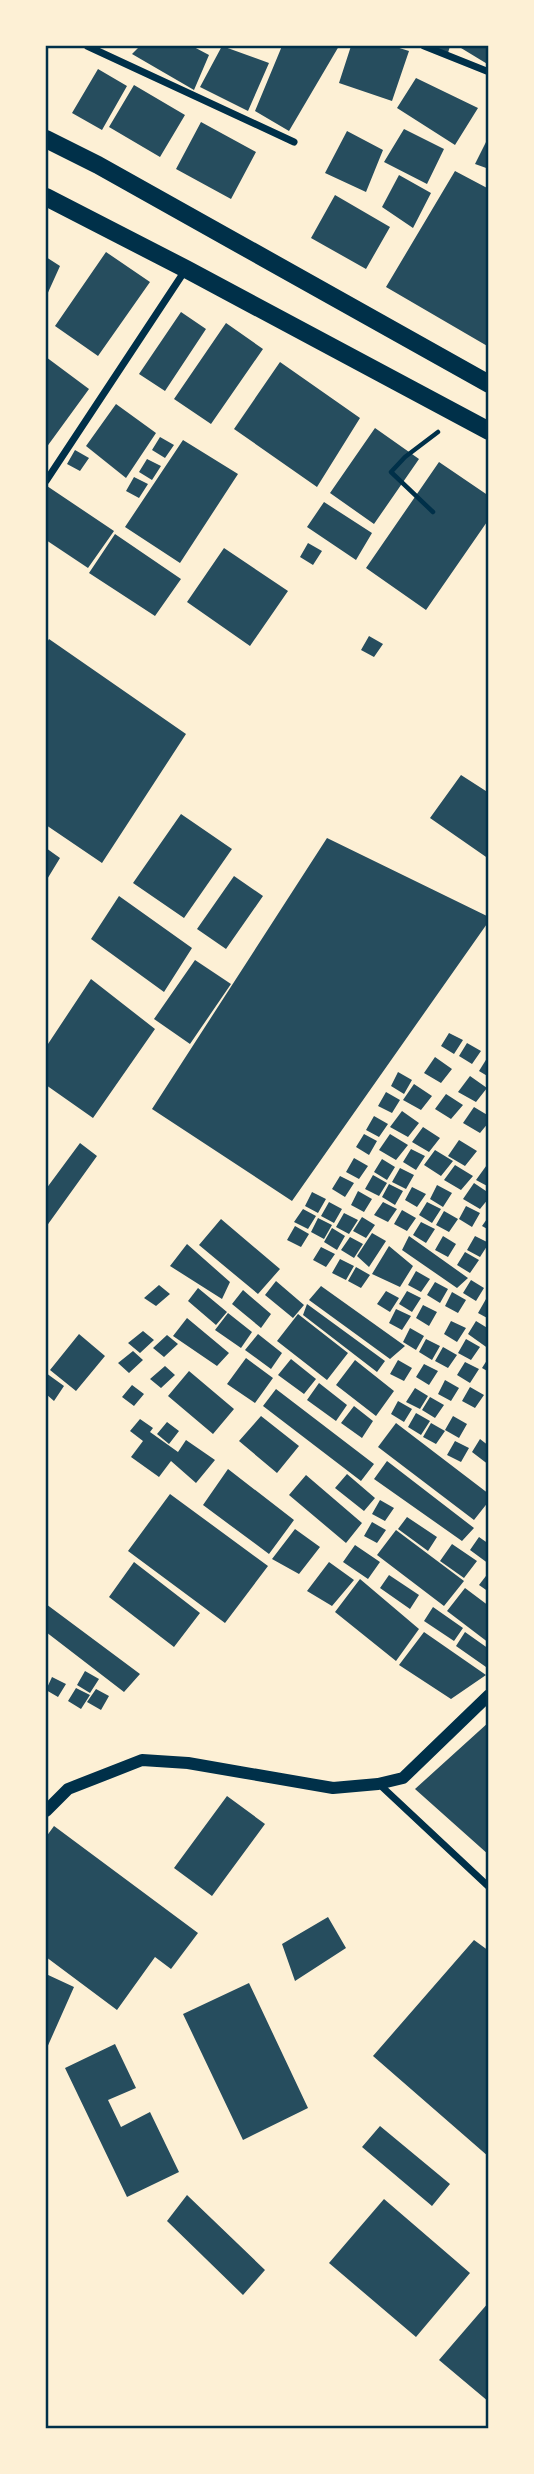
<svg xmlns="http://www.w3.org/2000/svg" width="534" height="2474" font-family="'Libre Baskerville',serif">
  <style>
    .building { fill: #264d5e }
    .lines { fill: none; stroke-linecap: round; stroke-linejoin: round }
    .path { stroke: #003049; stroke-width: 4.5 }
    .minor { stroke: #003049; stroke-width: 7 }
    .tertiary { stroke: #003049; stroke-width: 12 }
    .primary { stroke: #003049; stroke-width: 18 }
    .neatline { fill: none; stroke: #003049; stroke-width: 2.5 }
  </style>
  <rect width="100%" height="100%" fill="#fdf0d5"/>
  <path class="building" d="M140,46H192L209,55L194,90L132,54Z
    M222,46L269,63L248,111L200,87Z
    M282,46H339L289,131L255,111Z
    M351,46H393L409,51L392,101L339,83Z
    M431,46H450L448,53Z
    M463,46H489V65L461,48Z
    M98,69L127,86L102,130L72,113Z
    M416,78L478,108L455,145L397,108Z
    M134,85L185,115L160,157L109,127Z
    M201,122L256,152L231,199L176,169Z
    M404,129L444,149L427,184L384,162Z
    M347,131L383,150L366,192L325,173Z
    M489,136V169L475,164Z
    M455,171L489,189V347L386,287Z
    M399,175L431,193L413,228L382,207Z
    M335,195L390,227L366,269L311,238Z
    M106,252L150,282L98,356L55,326Z
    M46,257L60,266L46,297Z
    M181,312L206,329L165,391L139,374Z
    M226,323L263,349L211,424L174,399Z
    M46,357L89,389L46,448Z
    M280,362L360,418L317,487L234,429Z
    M116,404L156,433L126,478L86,446Z
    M375,428L419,459L374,524L330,493Z
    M160,437L174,445L165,458L152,450Z
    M183,440L238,474L180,563L125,527Z
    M75,450L89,458L80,471L67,464Z
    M147,459L161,466L152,480L139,472Z
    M439,462L489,496V519L426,610L366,568Z
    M134,477L148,484L139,498L126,491Z
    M47,486L114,531L88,568L46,540Z
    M324,502L372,533L356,560L307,527Z
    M115,534L181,579L155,616L89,573Z
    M308,543L322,551L313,565L300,557Z
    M224,548L288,591L250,646L187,602Z
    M369,636L383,644L374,657L361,650Z
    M49,639L186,734L102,863L46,825V644Z
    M461,775L489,793V859L430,818Z
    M181,814L232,849L184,918L133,883Z
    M327,838L489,917V921L292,1201L152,1109Z
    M46,848L60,858L46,881Z
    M234,876L263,896L226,949L197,929Z
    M119,896L192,948L164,992L91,939Z
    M195,960L231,984L190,1044L154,1019Z
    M91,979L155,1029L93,1118L46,1085V1047Z
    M449,1033L463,1040L454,1054L441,1046Z
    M467,1043L481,1051L472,1064L459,1056Z
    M489,1055V1077L479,1071Z
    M435,1057L452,1069L441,1083L424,1073Z
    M398,1072L412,1080L404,1094L391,1086Z
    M470,1076L487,1088L476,1102L458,1092Z
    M414,1084L432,1096L421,1110L403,1100Z
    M386,1092L400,1100L392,1113L378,1106Z
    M446,1094L463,1105L451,1119L435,1109Z
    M474,1107L489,1116V1122L480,1133L463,1123Z
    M402,1111L419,1123L408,1137L390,1127Z
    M374,1116L388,1124L379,1137L366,1130Z
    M423,1127L440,1138L429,1152L412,1142Z
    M364,1134L377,1141L369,1155L356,1147Z
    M390,1134L408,1145L396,1160L379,1150Z
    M459,1140L477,1151L465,1166L448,1156Z
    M80,1143L97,1156L46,1227V1189Z
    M411,1149L425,1156L416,1170L403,1162Z
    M435,1150L453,1161L441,1176L424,1165Z
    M354,1158L368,1166L359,1179L346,1172Z
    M382,1159L395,1167L387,1180L374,1172Z
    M489,1162V1187L476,1180Z
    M455,1165L473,1176L461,1190L444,1180Z
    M400,1168L414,1175L406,1189L392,1182Z
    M373,1175L387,1183L379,1196L365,1189Z
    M340,1176L354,1183L345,1197L332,1189Z
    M474,1183L489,1193V1198L480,1209L463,1199Z
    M389,1184L403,1191L395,1205L382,1197Z
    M437,1185L452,1193L443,1207L430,1199Z
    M412,1187L426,1194L417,1207L405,1200Z
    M358,1191L372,1199L364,1212L351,1205Z
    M312,1192L326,1199L318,1213L305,1206Z
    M329,1202L342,1209L334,1223L321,1216Z
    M383,1202L397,1209L388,1222L374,1215Z
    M427,1202L441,1209L432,1223L419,1215Z
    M466,1206L480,1213L472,1227L459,1219Z
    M303,1209L316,1216L308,1229L294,1222Z
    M402,1210L416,1218L407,1231L394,1224Z
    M444,1211L458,1219L449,1232L436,1225Z
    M344,1213L358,1220L349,1234L336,1227Z
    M489,1216V1230L482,1226Z
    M362,1217L375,1225L366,1238L353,1231Z
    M318,1218L332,1225L324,1239L311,1232Z
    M221,1219L280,1269L258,1294L199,1245Z
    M421,1222L435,1229L426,1243L413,1235Z
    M295,1226L309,1234L301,1247L287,1240Z
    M332,1228L345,1236L337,1250L324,1242Z
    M372,1233L386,1241L369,1267L357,1256Z
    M409,1236L468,1278L457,1288L402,1250Z
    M443,1236L456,1244L448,1257L435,1250Z
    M475,1236L489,1243L480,1257L467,1250Z
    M350,1237L363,1244L354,1258L341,1250Z
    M187,1244L230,1282L222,1299L170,1266Z
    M389,1246L413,1266L400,1287L372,1274Z
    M321,1247L335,1254L326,1267L313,1260Z
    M465,1252L479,1260L470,1273L457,1265Z
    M340,1259L354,1266L346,1280L332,1273Z
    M356,1267L370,1275L361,1288L348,1281Z
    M416,1271L430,1279L421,1292L408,1285Z
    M471,1280L484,1288L476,1301L463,1293Z
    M276,1281L304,1305L293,1318L265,1295Z
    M435,1282L448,1289L440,1303L427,1295Z
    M159,1285L170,1294L156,1306L144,1298Z
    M321,1286L405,1346L390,1359L309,1300Z
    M198,1288L227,1312L216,1325L188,1301Z
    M243,1290L271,1314L261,1328L232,1304Z
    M386,1291L399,1298L390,1312L377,1304Z
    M407,1291L421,1298L412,1312L399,1304Z
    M452,1292L466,1300L458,1313L445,1306Z
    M486,1299L489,1301V1319L478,1313Z
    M307,1304L385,1361L377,1372L303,1315Z
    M423,1305L437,1312L429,1326L416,1318Z
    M396,1309L411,1316L402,1330L389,1323Z
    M228,1313L252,1332L241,1348L215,1330Z
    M298,1314L348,1353L327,1380L277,1341Z
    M187,1318L229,1353L217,1366L173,1336Z
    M451,1321L466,1328L457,1342L444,1334Z
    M476,1321L489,1329V1349L468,1334Z
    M410,1328L424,1336L416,1350L403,1342Z
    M143,1331L154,1340L140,1353L128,1343Z
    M79,1334L105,1356L76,1391L50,1370Z
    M258,1334L282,1353L271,1369L245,1350Z
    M167,1335L178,1344L164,1357L153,1348Z
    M426,1339L440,1346L432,1360L419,1352Z
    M466,1339L480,1347L471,1360L458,1353Z
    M443,1347L457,1355L448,1368L435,1361Z
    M133,1351L143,1360L129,1373L118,1363Z
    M489,1357V1372L482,1368Z
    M246,1358L273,1378L255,1403L227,1384Z
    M291,1359L316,1379L304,1394L278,1375Z
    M355,1360L394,1391L376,1416L336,1385Z
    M398,1360L412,1368L404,1381L390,1374Z
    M465,1362L479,1369L470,1383L457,1375Z
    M424,1364L438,1371L429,1385L416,1377Z
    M165,1366L175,1375L161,1388L150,1379Z
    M189,1371L234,1409L213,1434L168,1396Z
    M46,1373L64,1386L54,1401L46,1394Z
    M445,1380L459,1388L451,1401L438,1394Z
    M319,1383L347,1405L336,1421L307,1400Z
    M132,1385L144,1394L134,1406L122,1397Z
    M470,1387L484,1395L475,1408L462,1401Z
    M415,1388L428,1396L420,1409L406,1402Z
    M276,1389L374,1464L361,1481L263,1406Z
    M430,1397L444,1405L435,1418L422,1410Z
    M398,1401L412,1409L404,1422L391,1414Z
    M354,1406L373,1421L362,1438L341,1423Z
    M416,1413L430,1421L421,1435L408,1427Z
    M261,1416L299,1446L277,1473L239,1441Z
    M453,1416L467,1424L459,1438L445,1430Z
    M140,1419L153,1428L150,1432L178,1452L186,1440L215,1460L196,1483L171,1461L159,1477L131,1457L143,1441L130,1431Z
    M167,1422L179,1431L169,1444L157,1434Z
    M396,1423L489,1494V1501L474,1520L378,1447Z
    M431,1423L445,1431L436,1444L423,1437Z
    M480,1439L489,1446V1465L472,1452Z
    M455,1441L469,1448L461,1462L447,1455Z
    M387,1461L474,1528L462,1541L374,1479Z
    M228,1469L294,1520L269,1554L203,1505Z
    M347,1474L375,1498L364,1511L335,1488Z
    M306,1475L362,1523L346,1543L289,1495Z
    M170,1494L268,1566L225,1623L128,1551Z
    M380,1500L394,1508L385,1521L372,1514Z
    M407,1517L437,1537L428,1551L398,1529Z
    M372,1522L386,1530L377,1543L364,1536Z
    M295,1529L320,1547L299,1574L272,1559Z
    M396,1530L464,1581L444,1606L377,1555Z
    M479,1537L489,1544V1564L470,1550Z
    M452,1544L477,1561L464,1578L440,1561Z
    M355,1545L380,1562L368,1579L343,1562Z
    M134,1562L200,1613L174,1647L109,1597Z
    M329,1562L354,1580L332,1606L307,1591Z
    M489,1572V1592L479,1585Z
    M389,1575L419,1595L410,1609L380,1588Z
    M360,1579L419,1629L396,1661L335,1612Z
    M465,1588L489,1606V1643L447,1611Z
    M46,1604L140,1674L124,1692L46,1632Z
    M433,1607L463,1628L454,1641L424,1621Z
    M424,1632L486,1675L451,1699L399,1665Z
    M465,1632L489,1649V1663L486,1667L456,1646Z
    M85,1671L99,1679L90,1693L77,1685Z
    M52,1677L66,1684L58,1697L46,1690Z
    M76,1688L90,1695L81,1709L68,1701Z
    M96,1689L109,1696L101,1710L87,1702Z
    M489,1722V1855L415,1789Z
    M227,1796L265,1824L212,1896L174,1868Z
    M54,1826L198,1933L171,1969L155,1957L117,2010L46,1957V1837Z
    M328,1917L346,1948L295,1981L282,1944Z
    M474,1940L489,1951V2157L373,2056Z
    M46,1974L74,1987L46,2050Z
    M249,1983L308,2108L243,2140L183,2014Z
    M115,2044L136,2088L108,2100L121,2127L150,2112L179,2172L127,2197L65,2068Z
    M380,2126L450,2184L432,2206L362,2147Z
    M187,2195L265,2270L243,2295L167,2221Z
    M384,2199L470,2273L416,2337L329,2263Z
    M489,2302V2402L439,2360Z"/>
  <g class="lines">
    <path class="path" d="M433,512L391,472L405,457L438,432"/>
    <path class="minor" d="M87,46L294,142
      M424,46L489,72
      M46,481L186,269
      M379,1784L489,1887"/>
    <path class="tertiary" d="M46,1811L68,1789L142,1760L188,1763L333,1788L378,1784L403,1778L489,1695"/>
    <path class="primary" d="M46,139L98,165L489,384
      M46,197L186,269L489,431"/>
  </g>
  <rect width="534" height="2474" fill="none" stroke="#fdf0d5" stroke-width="94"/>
  <rect x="47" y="47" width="440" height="2380" class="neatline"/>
</svg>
